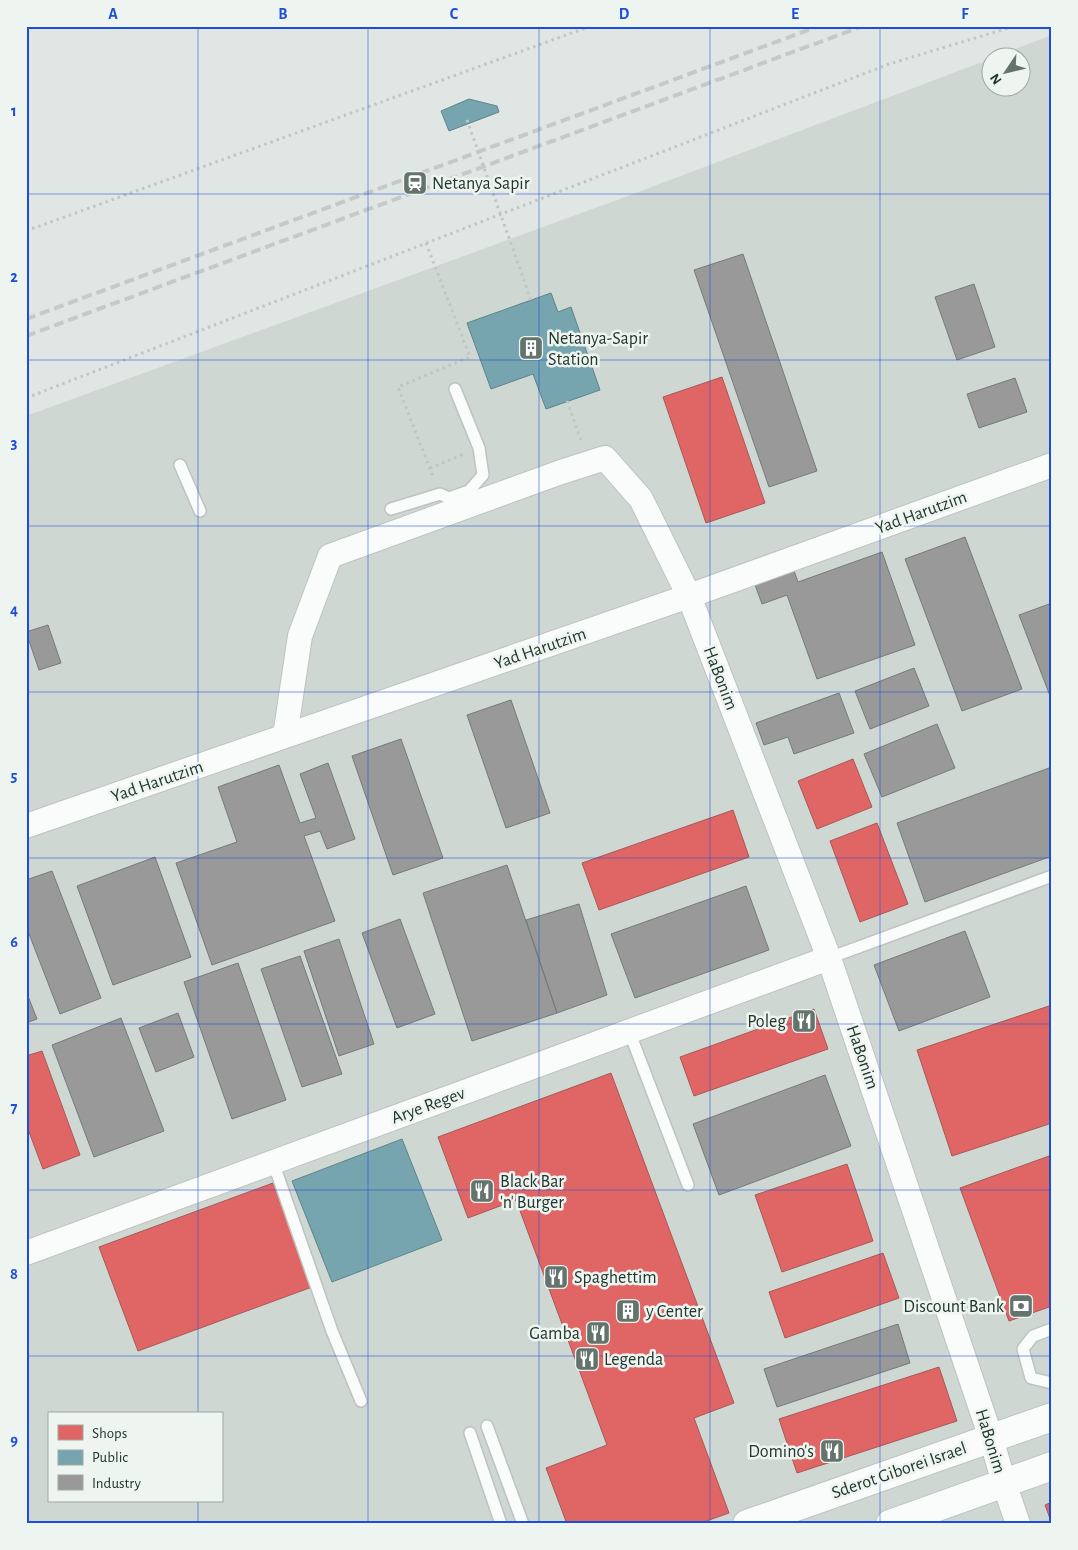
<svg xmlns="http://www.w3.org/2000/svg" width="1078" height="1550" font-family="'Alegreya Sans',sans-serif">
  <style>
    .built { fill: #cfd7d3; fill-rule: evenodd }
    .shops { fill: #e06666; stroke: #a75855 }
    .public { fill: #76a5af; stroke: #5d8488 }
    .industry { fill: #999; stroke: #757b79 }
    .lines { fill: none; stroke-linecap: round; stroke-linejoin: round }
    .service-casing { stroke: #bdc3c0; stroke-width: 14 }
    .minor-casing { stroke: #bdc3c0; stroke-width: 26 }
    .tertiary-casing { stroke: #bdc3c0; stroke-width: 30 }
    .path { stroke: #bfc6c3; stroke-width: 3; stroke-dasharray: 2.5 4; stroke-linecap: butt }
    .service { stroke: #fafbfb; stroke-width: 11 }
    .minor { stroke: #fafbfb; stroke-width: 24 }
    .tertiary { stroke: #fafbfb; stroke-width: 28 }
    .rail { stroke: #c6c9c8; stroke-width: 4; stroke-dasharray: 10 5; stroke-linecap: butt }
    .path-bridge { stroke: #bfc6c3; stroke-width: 3; stroke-dasharray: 2.5 4; stroke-linecap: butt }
    .grid { fill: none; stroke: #1d4ed8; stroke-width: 1; stroke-opacity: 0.55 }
    .labels { text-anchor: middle; stroke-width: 5; stroke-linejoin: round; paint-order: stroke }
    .poi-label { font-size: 18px; fill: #22362e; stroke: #eef5f1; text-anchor: start }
    .street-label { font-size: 18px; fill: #22362e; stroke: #eef5f1 }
    .neatline { fill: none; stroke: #1d4ed8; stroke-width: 2 }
    .grid-label { font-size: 16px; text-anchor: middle; font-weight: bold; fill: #1d4ed8 }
  </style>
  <rect width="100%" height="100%" fill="#e0e6e3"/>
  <path class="built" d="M1052,35V1524H26V416L617,200L990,59V88H1020V58L994,57ZM49,1414H221V1501H49Z"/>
  <path class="shops" d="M722,377L765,503L706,523L663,397Z
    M853,759L872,807L817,829L798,781Z
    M733,810L749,857L599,910L582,863Z
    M877,823L908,904L860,922L830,841Z
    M1052,1005V1123L952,1156L917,1050Z
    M814,1009L828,1049L694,1096L680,1057Z
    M42,1051L80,1155L43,1169L26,1124V1056Z
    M611,1073L734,1403L694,1418L729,1513L698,1524H567L546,1468L607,1445L516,1200L468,1218L438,1137Z
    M1052,1155V1306L1009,1321L960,1188Z
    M847,1164L873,1241L782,1272L755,1195Z
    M273,1183L312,1287L138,1351L99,1247Z
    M883,1253L899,1298L785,1338L769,1292Z
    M939,1367L957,1421L797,1473L779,1419Z
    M1052,1502V1524L1045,1505Z"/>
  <path class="public" d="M469,99L497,106L499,112L449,131L441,111Z
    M551,293L558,312L571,307L600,390L546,409L533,374L491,389L467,323Z
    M402,1139L442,1240L332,1282L292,1181Z"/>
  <path class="industry" d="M743,254L817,471L769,487L694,270Z
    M974,284L995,347L957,360L935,297Z
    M1015,378L1027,412L979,428L967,394Z
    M965,537L1022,689L962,711L905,559Z
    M882,552L915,645L817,679L787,595L762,604L754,582L793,568L798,582Z
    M1052,603V701L1019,615Z
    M48,625L61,663L39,670L26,632Z
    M914,668L929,706L870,729L855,691Z
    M839,693L854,733L794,754L788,737L764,745L756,723Z
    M511,700L550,813L506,828L467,715Z
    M937,724L955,768L882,797L864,754Z
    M401,739L443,858L393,875L352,756Z
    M328,763L355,839L327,849L320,831L304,836L335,921L212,965L176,863L237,842L218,787L279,765L300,823L316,818L300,774Z
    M1049,768L1052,777V856L925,902L897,823Z
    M155,857L191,957L113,985L77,886Z
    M507,865L557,1013L472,1041L423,893Z
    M52,871L101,998L60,1014L26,926V880Z
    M746,886L769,950L635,998L611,934Z
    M579,904L607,995L557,1013L526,920Z
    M400,919L435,1014L397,1028L362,933Z
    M965,931L990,997L899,1031L874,965Z
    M339,939L374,1044L339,1056L304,951Z
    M300,956L342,1074L302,1087L261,969Z
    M238,963L286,1100L232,1119L184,982Z
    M26,991L37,1019L26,1023Z
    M178,1013L194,1057L156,1072L139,1028Z
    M121,1018L164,1131L94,1157L52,1045Z
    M825,1075L851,1146L719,1195L693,1124Z
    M898,1324L910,1363L777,1407L764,1369Z"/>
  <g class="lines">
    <defs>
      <path id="service" d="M180,465L200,511
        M391,509L440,494L449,498L469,491L483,475L479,448L455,389
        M829,958L1052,876
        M629,1031L688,1185
        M273,1162L332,1331L361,1401
        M1052,1329L1033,1336L1023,1349L1031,1378L1052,1383
        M487,1426L523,1524
        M470,1433L501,1524"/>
      <path id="minor" d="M285,736L300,636L330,556L561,472L605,458L641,499L689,596L829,958L991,1438L1004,1483L1018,1524
        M26,826L689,596L1052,465
        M26,1253L829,958"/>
      <path id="tertiary" d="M747,1524L1052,1417
        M890,1524L1052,1466"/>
    </defs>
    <use href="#service" class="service-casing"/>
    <use href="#minor" class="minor-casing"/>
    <use href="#tertiary" class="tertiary-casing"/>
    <path class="path" d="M26,231L591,26
      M426,243L470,357L398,387L434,479
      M26,398L889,64L1015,26
      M567,401L582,443
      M430,468L464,454"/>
    <use href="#service" class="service"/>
    <use href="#minor" class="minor"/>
    <use href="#tertiary" class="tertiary"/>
    <path class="rail" d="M26,319L819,26
      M26,336L863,26"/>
    <path class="path-bridge" d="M467,120L531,300"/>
  </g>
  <path class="grid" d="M198,26V1414M368,26V1524M539,26V1524M710,26V1524M880,26V1524M26,194H1052M26,360H1052M26,526H1052M26,692H1052M26,858H1052M26,1024H1052M26,1190H1052M26,1356H1052M198,1501V1524"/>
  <defs>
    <symbol id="station-square" viewBox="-11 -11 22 22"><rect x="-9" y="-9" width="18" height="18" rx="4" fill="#64746d" stroke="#eef5f1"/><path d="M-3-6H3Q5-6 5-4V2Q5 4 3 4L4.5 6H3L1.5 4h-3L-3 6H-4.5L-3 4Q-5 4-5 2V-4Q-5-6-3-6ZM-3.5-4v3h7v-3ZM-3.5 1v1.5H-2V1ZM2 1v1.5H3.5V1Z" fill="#fff"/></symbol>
    <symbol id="building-square" viewBox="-11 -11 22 22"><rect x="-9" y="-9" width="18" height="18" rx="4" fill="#64746d" stroke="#eef5f1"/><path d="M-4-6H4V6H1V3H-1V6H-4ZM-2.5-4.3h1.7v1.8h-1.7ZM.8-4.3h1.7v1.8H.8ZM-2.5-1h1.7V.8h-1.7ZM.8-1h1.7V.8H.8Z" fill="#fff"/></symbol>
    <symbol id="restaurant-square" viewBox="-11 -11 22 22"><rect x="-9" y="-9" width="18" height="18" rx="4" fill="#64746d" stroke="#eef5f1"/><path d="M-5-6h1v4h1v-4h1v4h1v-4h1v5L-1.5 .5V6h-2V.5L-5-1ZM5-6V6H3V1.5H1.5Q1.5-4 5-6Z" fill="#fff"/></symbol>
    <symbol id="bank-square" viewBox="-11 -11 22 22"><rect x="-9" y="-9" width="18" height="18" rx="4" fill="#64746d" stroke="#eef5f1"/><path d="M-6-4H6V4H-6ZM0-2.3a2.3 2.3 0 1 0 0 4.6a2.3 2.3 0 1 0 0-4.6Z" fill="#fff"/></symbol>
  </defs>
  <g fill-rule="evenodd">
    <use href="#station-square" x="401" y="169" width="28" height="28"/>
    <use href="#building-square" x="517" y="334" width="28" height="28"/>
    <use href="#restaurant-square" x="790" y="1007" width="28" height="28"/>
    <use href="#restaurant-square" x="468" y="1177" width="28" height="28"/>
    <use href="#restaurant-square" x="542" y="1263" width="28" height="28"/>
    <use href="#bank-square" x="1007" y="1292" width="28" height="28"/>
    <use href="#building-square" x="614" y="1297" width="28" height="28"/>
    <use href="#restaurant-square" x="584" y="1319" width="28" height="28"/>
    <use href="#restaurant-square" x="573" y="1345" width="28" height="28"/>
    <use href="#restaurant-square" x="818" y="1437" width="28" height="28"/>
  </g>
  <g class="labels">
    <g class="poi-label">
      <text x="432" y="189">Netanya Sapir</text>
      <text x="548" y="344">Netanya-Sapir<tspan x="548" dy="21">Station</tspan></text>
      <text x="786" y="1027" text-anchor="end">Poleg</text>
      <text x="500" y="1187">Black Bar<tspan x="500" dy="21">'n' Burger</tspan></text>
      <text x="574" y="1283">Spaghettim</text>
      <text x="1004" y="1312" text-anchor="end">Discount Bank</text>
      <text x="646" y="1317">y Center</text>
      <text x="580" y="1339" text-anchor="end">Gamba</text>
      <text x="604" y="1365">Legenda</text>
      <text x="814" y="1457" text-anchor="end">Domino's</text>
    </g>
    <g class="street-label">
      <text transform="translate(921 512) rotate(-20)" y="6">Yad Harutzim</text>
      <text transform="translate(540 648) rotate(-19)" y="6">Yad Harutzim</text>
      <text transform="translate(721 678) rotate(69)" y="6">HaBonim</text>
      <text transform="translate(157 781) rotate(-19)" y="6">Yad Harutzim</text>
      <text transform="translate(863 1057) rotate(71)" y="6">HaBonim</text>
      <text transform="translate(428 1105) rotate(-20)" y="6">Arye Regev</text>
      <text transform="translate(991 1441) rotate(73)" y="6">HaBonim</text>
      <text transform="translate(899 1470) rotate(-19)" y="6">Sderot Giborei Israel</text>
    </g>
  </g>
  <rect width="1078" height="1550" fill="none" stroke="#eef5f1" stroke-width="55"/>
  <rect x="48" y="1412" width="175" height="90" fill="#eef5f1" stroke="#9ca9a3"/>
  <rect x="58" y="1425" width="25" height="15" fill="#e06666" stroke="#9ca9a3"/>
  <text x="92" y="1438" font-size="15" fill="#22362e">Shops</text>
  <rect x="58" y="1450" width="25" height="15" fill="#76a5af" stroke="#9ca9a3"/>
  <text x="92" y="1462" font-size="15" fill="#22362e">Public</text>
  <rect x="58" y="1475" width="25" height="15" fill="#999999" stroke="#9ca9a3"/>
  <text x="92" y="1488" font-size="15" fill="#22362e">Industry</text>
  <g transform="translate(1006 72) rotate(235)"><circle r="24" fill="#eef5f1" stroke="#9ca9a3"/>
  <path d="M0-4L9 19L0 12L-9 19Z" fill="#64746d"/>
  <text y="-8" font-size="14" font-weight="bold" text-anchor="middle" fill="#22362e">N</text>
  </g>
  <rect x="28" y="28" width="1022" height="1494" class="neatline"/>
  <g class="grid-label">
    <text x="113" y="19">A</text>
    <text x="283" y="19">B</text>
    <text x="454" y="19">C</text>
    <text x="624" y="19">D</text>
    <text x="795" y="19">E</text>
    <text x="965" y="19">F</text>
    <text x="14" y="116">1</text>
    <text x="14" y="282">2</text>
    <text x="14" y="448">3</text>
    <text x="14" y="615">4</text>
    <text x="14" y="781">5</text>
    <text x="14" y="947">6</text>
    <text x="14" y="1113">7</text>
    <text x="14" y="1279">8</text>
    <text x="14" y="1445">9</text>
  </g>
</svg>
